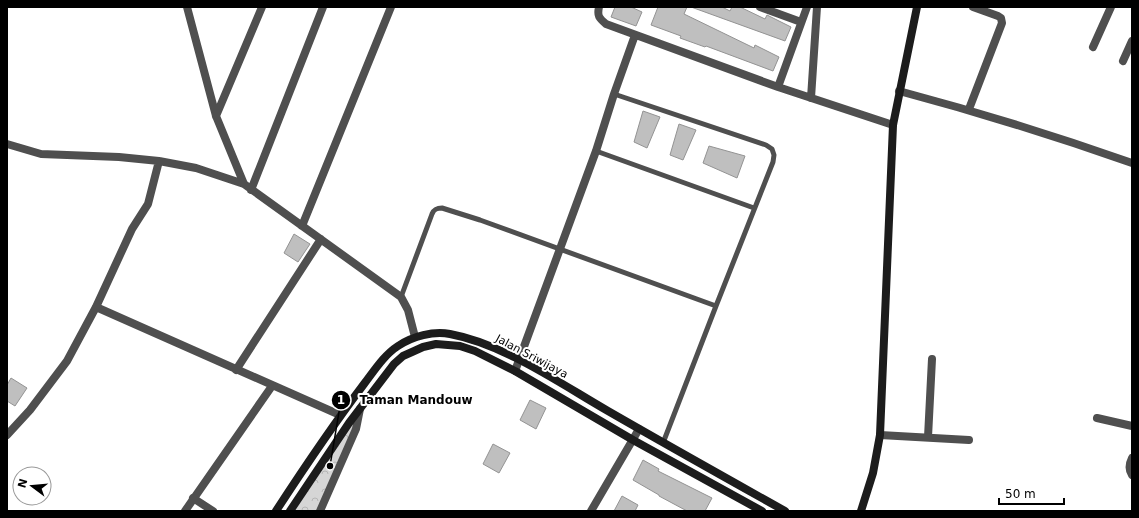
<svg xmlns="http://www.w3.org/2000/svg" width="1139" height="518" font-family="'DejaVu Sans',sans-serif">
  <style>
    .forest { fill: url(#forest-crowns) }
    .building { fill: #bfbfbf; stroke: #939393 }
    .lines { fill: none; stroke-linecap: round; stroke-linejoin: round }
    .lane { stroke: #4f4f4f; stroke-width: 5 }
    .street { stroke: #4f4f4f; stroke-width: 8 }
    .secondary { stroke: #1c1c1c; stroke-width: 8 }
    .labels { text-anchor: middle; stroke-width: 4; stroke-linejoin: round; paint-order: stroke }
    .street-label { font-size: 11px; fill: #000; stroke: #fff }
    .leader { fill: none; stroke: #000; stroke-width: 1.5 }
    .callout-dot { fill: #000; stroke: #fff; stroke-width: 1.5 }
    .mark-label { font-size: 12px; text-anchor: middle; font-weight: bold; fill: #fff }
    .callout-label { font-size: 12px; text-anchor: middle; font-weight: bold; fill: #000; stroke: #fff; stroke-width: 4; stroke-linejoin: round; paint-order: stroke }
  </style>
  <defs>
    <pattern id="forest-crowns" width="20" height="18" patternUnits="userSpaceOnUse"><rect width="20" height="18" fill="#d6d6d6"/><path d="M2 6a3 3 0 1 1 6 0M12 15a3 3 0 1 1 6 0" fill="none" stroke="#b6b6b6"/></pattern>
  </defs>
  <rect width="100%" height="100%" fill="#fff"/>
  <path class="forest" d="M359,411L355,429L319,511H291Z"/>
  <path class="building" d="M615,7H631L642,12L636,26L611,17Z
    M658,7H687L684,14L754,48L755,45L779,57L773,71L706,46L705,47L680,38L681,36L651,25Z
    M691,7H722L730,11L732,7H740L765,19L767,15L791,27L785,41Z
    M643,111L660,117L647,148L634,142Z
    M679,124L696,130L683,160L670,155Z
    M709,146L745,156L737,178L703,163Z
    M294,234L310,244L298,262L284,253Z
    M11,378L27,388L15,406L7,401V385Z
    M530,400L546,408L536,429L520,420Z
    M493,444L510,453L499,473L483,464Z
    M643,460L659,469L658,471L712,498L705,511H687L659,496V495L633,480Z
    M622,496L638,505L635,511H614Z"/>
  <g class="lines">
    <path class="lane" d="M614,94L766,145L772,149L774,155L773,162L716,306
      M596,151L754,208
      M401,297L432,214C434,209 437,208 442,208L480,220L716,306L663,443"/>
    <path class="street" d="M187,7L216,116L244,184
      M599,7C597,16 599,18 606,24L778,87L893,125
      M760,7L801,22
      M1093,47L1111,7
      M1123,61L1132,41
      M778,87L807,7
      M899,91C978,112 1055,136 1132,163
      M811,98L817,7
      M969,109L1002,23L1001,18L998,16L973,7
      M216,116L262,7
      M7,144L41,154L119,157L159,161L196,168L244,184L401,297L408,310L415,337
      M251,190L323,7
      M302,226L391,7
      M96,307L340,415
      M236,370L321,239
      M515,371L596,151L614,94L635,35
      M1097,418L1132,426
      M7,435L30,410L67,361L96,307L132,229L148,204L159,161
      M880,435L969,440
      M928,437L932,359
      M1132,458C1129,464 1128,469 1132,475
      M193,498L213,511
      M185,511L272,386
      M320,511L356,429L360,409
      M591,511L639,429"/>
    <path class="secondary" d="M276,511C304,468 333,425 364,384C374,371 384,355 398,346C413,336 433,331 450,334C504,344 561,384 608,411C667,445 726,478 785,511
      M290,511L349,423L394,364L403,356L412,352L423,347L436,344L460,346L475,351L515,371L633,440L762,511
      M861,511L873,473L880,435L893,125L917,7"/>
  </g>
  <g class="labels">
    <g class="street-label">
      <text transform="translate(532 356) rotate(28)" y="4">Jalan Sriwijaya</text>
    </g>
  </g>
  <path class="leader" d="M330 466L341 400"/>
  <g class="callout-dot">
    <circle cx="330" cy="466" r="4"/>
    <circle cx="341" cy="400" r="10"/>
  </g>
  <g class="mark-label">
    <text x="341" y="404">1</text>
  </g>
  <g class="callout-label">
    <text x="416" y="404">Taman Mandouw</text>
  </g>
  <rect width="1139" height="518" fill="none" stroke="#000000" stroke-width="16"/>
  <g transform="translate(32 486) rotate(286)"><circle r="19" fill="#ffffff" stroke="#999999"/>
  <path d="M0-3L7 15L0 10L-7 15Z" fill="#000000"/>
  <text y="-6" font-size="11" font-weight="bold" text-anchor="middle" fill="#000000">N</text>
  </g>
  <path d="M999 498v6h65v-6" fill="none" stroke="#000000" stroke-width="2"/>
  <text x="1005" y="498" font-size="12" fill="#000000" stroke="#ffffff" stroke-width="3" paint-order="stroke">50 m</text>
</svg>
